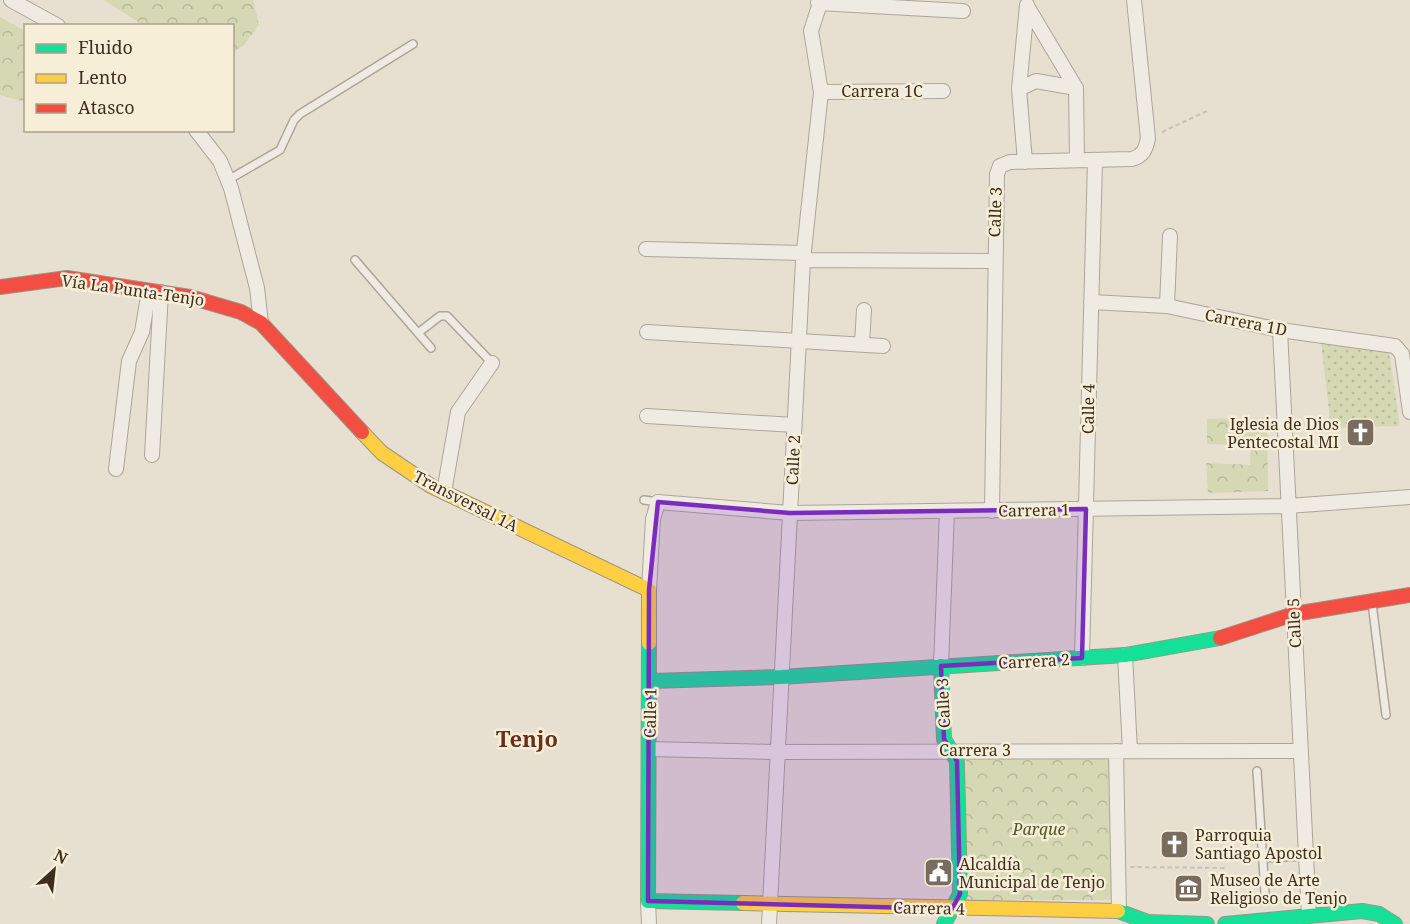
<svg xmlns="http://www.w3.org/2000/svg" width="1410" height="924" font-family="'Noto Serif',serif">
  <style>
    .grass { fill: url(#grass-dots) }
    .forest { fill: url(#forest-crowns) }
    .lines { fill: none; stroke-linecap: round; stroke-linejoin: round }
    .lane-casing { stroke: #ada599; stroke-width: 10 }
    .street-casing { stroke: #ada599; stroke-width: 16 }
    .fast-casing { stroke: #9c958a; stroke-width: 16 }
    .slow-casing { stroke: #9c958a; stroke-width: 16 }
    .jam-casing { stroke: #9c958a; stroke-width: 16 }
    .path { stroke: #c8c2b9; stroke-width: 2; stroke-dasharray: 4.5 3; stroke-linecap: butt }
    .lane { stroke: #efebe3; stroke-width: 7 }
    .street { stroke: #efebe3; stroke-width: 14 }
    .fast { stroke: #16e098; stroke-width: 14 }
    .slow { stroke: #ffcf43; stroke-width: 14 }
    .jam { stroke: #f24e42; stroke-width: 14 }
    .marked { fill: #7b2cbf; fill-opacity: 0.2; stroke: #7b2cbf; stroke-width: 4.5; stroke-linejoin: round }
    .labels { text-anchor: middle; stroke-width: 5; stroke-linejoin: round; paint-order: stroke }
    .street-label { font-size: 16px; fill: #3d2e20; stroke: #f7eed8 }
    .poi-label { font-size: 16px; fill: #3d2e20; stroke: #f7eed8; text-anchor: start }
    .park-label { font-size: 16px; font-style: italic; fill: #4d5a26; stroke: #f7eed8 }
    .district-label { font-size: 22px; font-weight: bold; fill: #6b2e1e; stroke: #f7eed8 }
  </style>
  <defs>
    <pattern id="grass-dots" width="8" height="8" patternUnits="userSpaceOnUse" patternTransform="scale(1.5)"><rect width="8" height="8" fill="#d6d7b3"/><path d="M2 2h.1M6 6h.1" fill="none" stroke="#b9b99a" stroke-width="1.8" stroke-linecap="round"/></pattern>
    <pattern id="forest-crowns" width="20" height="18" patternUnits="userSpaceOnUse" patternTransform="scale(1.5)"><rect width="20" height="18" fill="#d6d7b3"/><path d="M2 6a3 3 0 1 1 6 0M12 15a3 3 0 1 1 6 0" fill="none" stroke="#b9b99a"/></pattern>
  </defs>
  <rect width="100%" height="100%" fill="#e7e0d1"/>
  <path class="grass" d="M1321,342L1389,352L1400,426L1331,428Z"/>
  <path class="forest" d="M104,0H253L259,25L243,46L233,52L232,26L143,25Z
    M0,17L25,31V102L0,95Z
    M1267,418L1268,491L1208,493L1206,463L1250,465L1251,445L1207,444V419Z
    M966,759H1111L1112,900H966Z"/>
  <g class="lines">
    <defs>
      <path id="lane" d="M228,180L280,150L294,120L300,114L413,44
        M355,260L431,348
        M418,333L440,316H447L492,363
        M644,500L658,502
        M1372,603L1386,715
        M1257,771L1265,893
        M1262,858L1306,856"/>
      <path id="street" d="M11,0L58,26
        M818,3L963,11
        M1027,6L1076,88L1077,160
        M1019,89L1036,81L1076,88
        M821,92L943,91
        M196,130L220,161L231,188L257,288L261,323
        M1025,162L1019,89L1027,5
        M646,249L804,253
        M803,260L994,261
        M1091,302L1167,306L1280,330L1395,346L1402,354L1410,412
        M1167,306L1170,236
        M1280,330L1309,916
        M647,332L883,346
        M862,344L864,310
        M647,416L794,425
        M152,455L161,292
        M116,469L129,361L142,332L149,291
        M444,492L458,412L492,363
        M992,511L997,174L1000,166L1010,162L1132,159C1143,156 1146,149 1148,138L1134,0
        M649,590L653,519L658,502L790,513L1288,506L1410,497
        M1125,655L1130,751
        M1082,658L1095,161
        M941,666L947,511
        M649,749L777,752L1301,751
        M1116,751L1119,911
        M648,901L649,924
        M769,924L803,260L821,92L811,31L821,0"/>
      <path id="fast" d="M649,643L648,901L743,903
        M941,666L944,739L957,761L960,894L944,924
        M651,681L781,677L1125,655L1220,638
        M1118,911L1148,922L1207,924
        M1225,924L1362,911L1379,914L1395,924"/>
      <path id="slow" d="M362,432L382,453L431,486L649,590V643
        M743,903L1118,911"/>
      <path id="jam" d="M0,287L67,278L190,297L241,312L261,323L362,432
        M1220,638L1294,614L1410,595"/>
    </defs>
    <use href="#lane" class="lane-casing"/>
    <use href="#street" class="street-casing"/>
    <use href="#fast" class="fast-casing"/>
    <use href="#slow" class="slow-casing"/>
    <use href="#jam" class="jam-casing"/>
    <path class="path" d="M1162,132L1207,111
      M1130,867L1227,868"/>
    <use href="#lane" class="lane"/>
    <use href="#street" class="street"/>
    <use href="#fast" class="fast"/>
    <use href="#slow" class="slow"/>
    <use href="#jam" class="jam"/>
  </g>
  <path class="marked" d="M658,502L790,513L1086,509L1082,658L941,666L944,739L957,761L960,894L952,909L648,901L649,590Z"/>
  <defs>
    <symbol id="church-square" viewBox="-11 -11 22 22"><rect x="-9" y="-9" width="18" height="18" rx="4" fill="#786c5e" stroke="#f7eed8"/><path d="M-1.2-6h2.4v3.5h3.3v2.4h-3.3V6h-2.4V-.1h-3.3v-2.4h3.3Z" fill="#fff"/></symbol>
    <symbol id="civic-square" viewBox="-11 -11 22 22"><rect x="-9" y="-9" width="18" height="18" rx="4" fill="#786c5e" stroke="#f7eed8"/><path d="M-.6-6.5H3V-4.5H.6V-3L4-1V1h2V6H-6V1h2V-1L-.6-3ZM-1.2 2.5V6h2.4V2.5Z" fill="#fff"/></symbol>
    <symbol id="museum-square" viewBox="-11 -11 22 22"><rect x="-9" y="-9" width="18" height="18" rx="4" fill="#786c5e" stroke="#f7eed8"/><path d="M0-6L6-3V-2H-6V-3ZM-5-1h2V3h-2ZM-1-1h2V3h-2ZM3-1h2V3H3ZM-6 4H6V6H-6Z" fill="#fff"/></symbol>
  </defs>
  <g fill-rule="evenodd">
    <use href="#church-square" x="1344" y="416" width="33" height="33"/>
    <use href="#church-square" x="1158" y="828" width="33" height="33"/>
    <use href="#civic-square" x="922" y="856" width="33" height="33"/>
    <use href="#museum-square" x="1172" y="872" width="33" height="33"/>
  </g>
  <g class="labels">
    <g class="street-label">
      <text x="882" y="97">Carrera 1C</text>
      <text transform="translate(995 212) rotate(-88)" y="6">Calle 3</text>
      <text transform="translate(133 290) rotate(8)" y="6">Vía La Punta-Tenjo</text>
      <text transform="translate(1246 322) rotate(11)" y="6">Carrera 1D</text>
      <text transform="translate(1088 409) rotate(-89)" y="6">Calle 4</text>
      <text transform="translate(793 460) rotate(-87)" y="6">Calle 2</text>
      <text transform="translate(466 501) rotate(27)" y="6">Transversal 1A</text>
      <text transform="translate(1034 510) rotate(-1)" y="6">Carrera 1</text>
      <text transform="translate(1294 623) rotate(-93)" y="6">Calle 5</text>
      <text transform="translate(1034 661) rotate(-3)" y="6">Carrera 2</text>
      <text transform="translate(943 703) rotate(-93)" y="6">Calle 3</text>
      <text transform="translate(650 713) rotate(-89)" y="6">Calle 1</text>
      <text x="975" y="756">Carrera 3</text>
      <text transform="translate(929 908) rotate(1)" y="6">Carrera 4</text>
    </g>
    <g class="poi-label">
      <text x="1339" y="430" text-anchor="end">Iglesia de Dios<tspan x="1339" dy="18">Pentecostal MI</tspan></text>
      <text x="1195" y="841">Parroquia<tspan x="1195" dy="18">Santiago Apostol</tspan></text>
      <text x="959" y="870">Alcaldía<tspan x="959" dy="18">Municipal de Tenjo</tspan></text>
      <text x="1210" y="886">Museo de Arte<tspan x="1210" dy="18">Religioso de Tenjo</tspan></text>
    </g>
    <g class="park-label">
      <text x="1039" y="835">Parque</text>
    </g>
    <g class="district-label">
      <text x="527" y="747">Tenjo</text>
    </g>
  </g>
  <rect x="24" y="24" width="210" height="108" fill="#f7eed8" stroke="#ada18e" stroke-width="1.5"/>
  <rect x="36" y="44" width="30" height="9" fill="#16e098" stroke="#ada18e" stroke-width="1.5"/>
  <text x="78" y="54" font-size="18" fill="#3d2e20">Fluido</text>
  <rect x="36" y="74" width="30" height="9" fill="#ffcf43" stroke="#ada18e" stroke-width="1.5"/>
  <text x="78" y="84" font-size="18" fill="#3d2e20">Lento</text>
  <rect x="36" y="104" width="30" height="9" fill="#f24e42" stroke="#ada18e" stroke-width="1.5"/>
  <text x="78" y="114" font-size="18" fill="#3d2e20">Atasco</text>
  <g transform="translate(54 870) rotate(27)" stroke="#f7eed8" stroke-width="4.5" paint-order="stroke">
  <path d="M0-4.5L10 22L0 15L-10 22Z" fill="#3d2e20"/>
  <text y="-9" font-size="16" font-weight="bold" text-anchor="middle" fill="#3d2e20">N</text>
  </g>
</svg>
